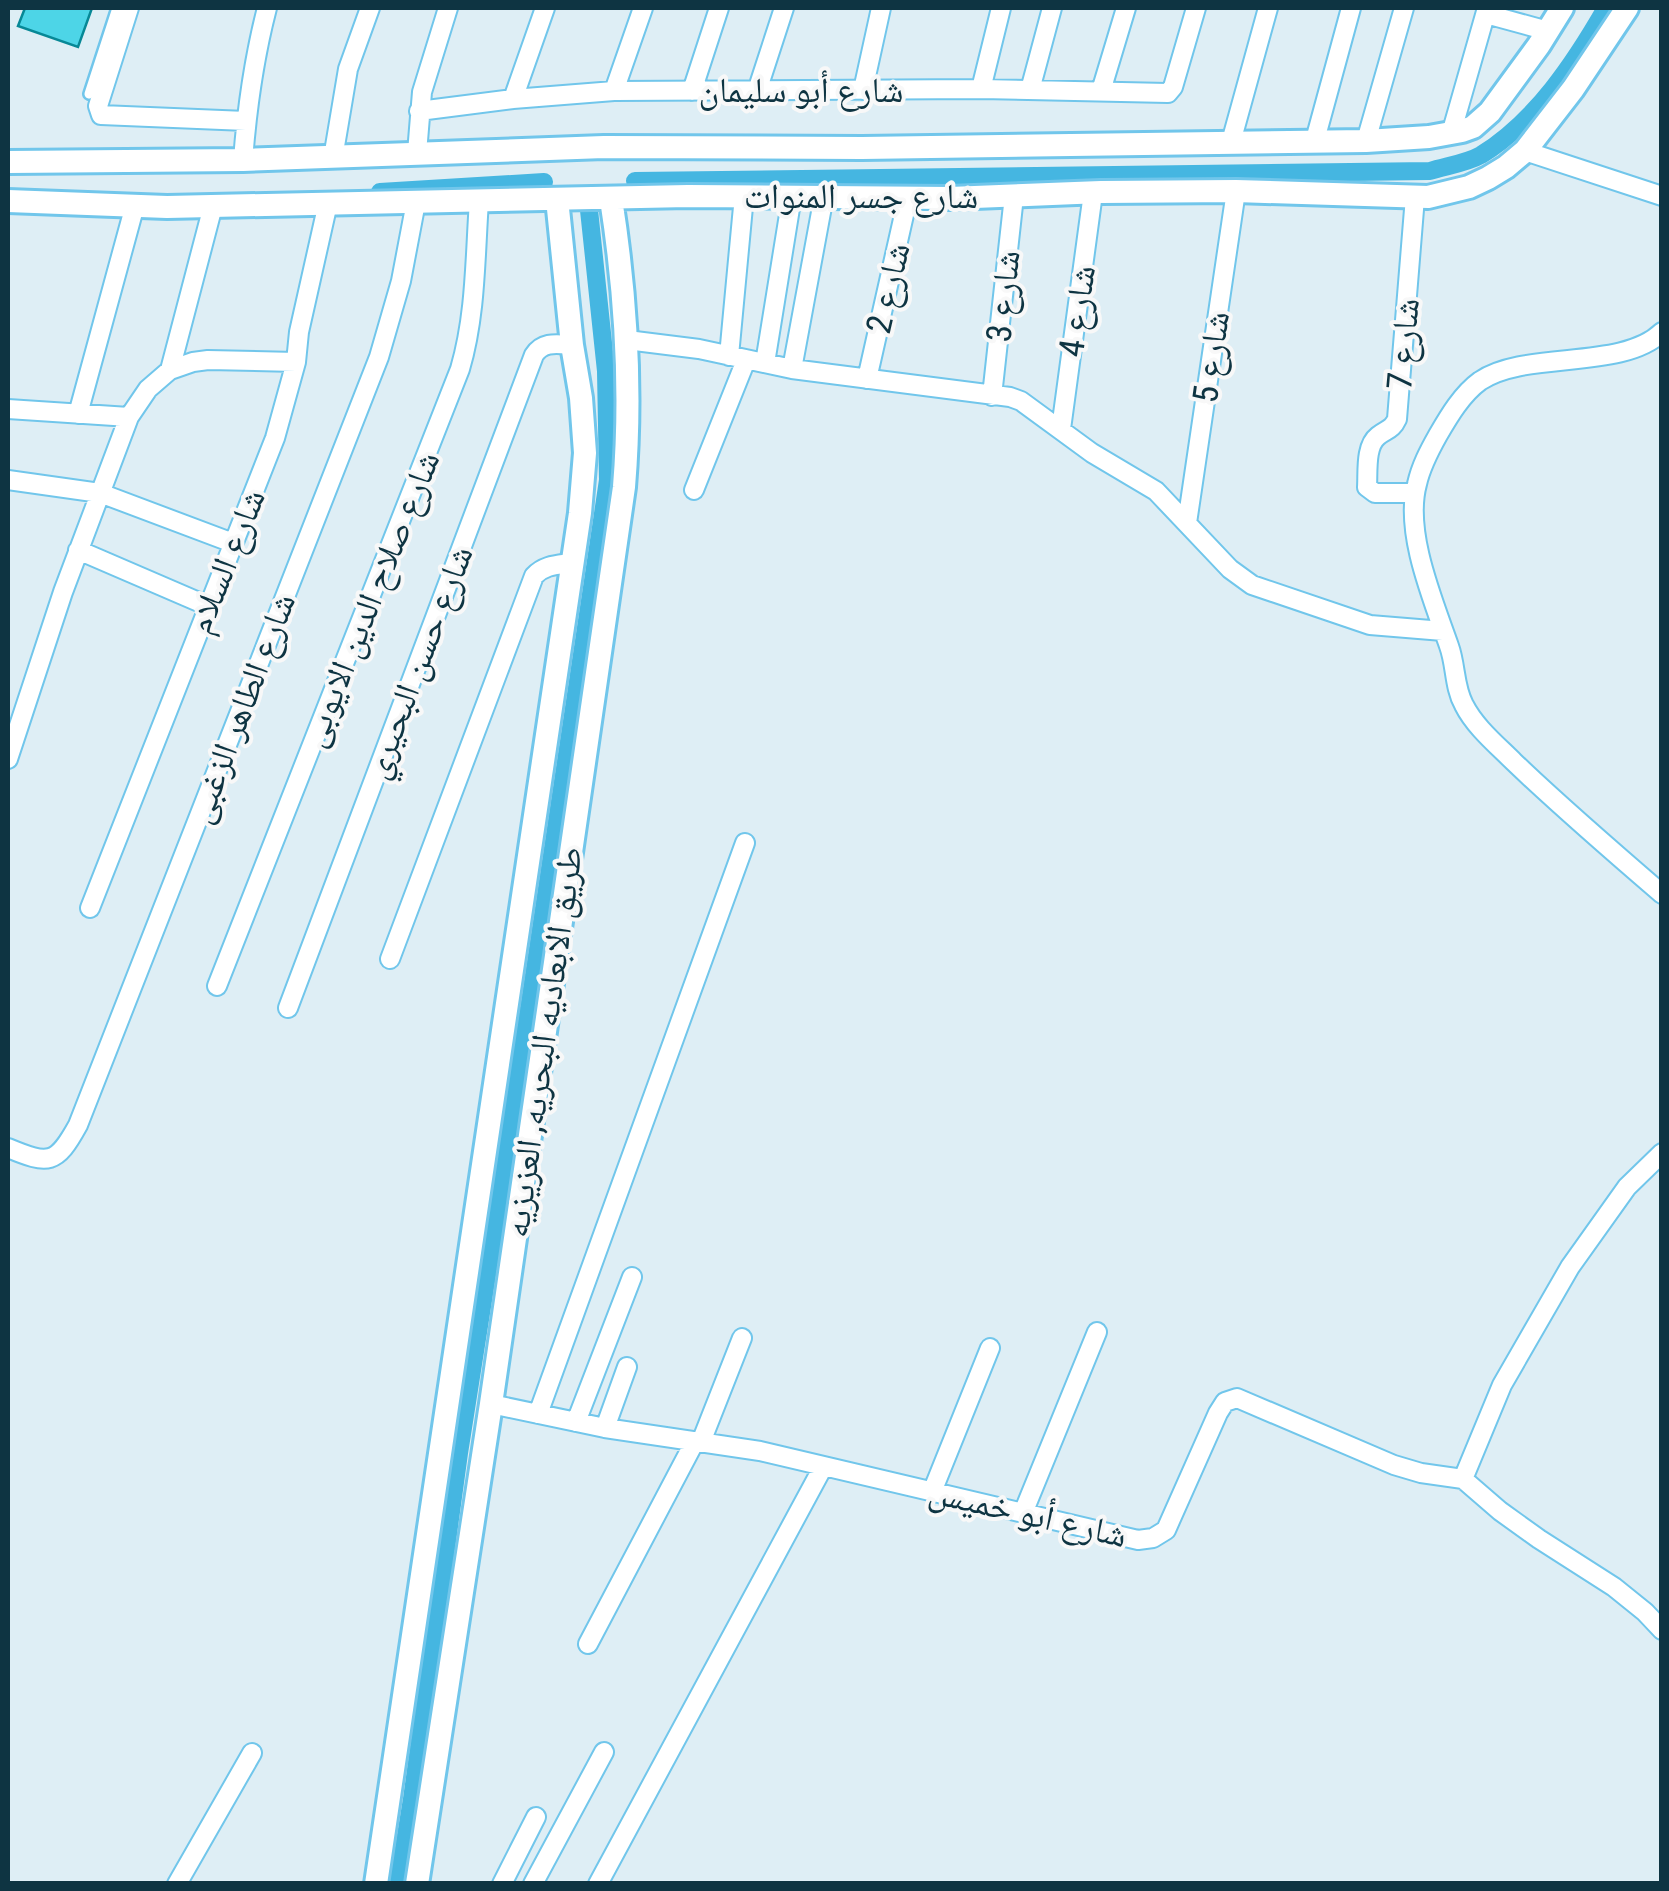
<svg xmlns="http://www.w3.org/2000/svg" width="1669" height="1891" font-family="'Roboto Condensed','Noto Naskh Arabic',sans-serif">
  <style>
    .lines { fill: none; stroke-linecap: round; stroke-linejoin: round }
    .canal { stroke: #45b6e1; stroke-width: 18 }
    .building { fill: #4dd5e7; stroke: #078896; stroke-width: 2.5 }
    .service-casing { stroke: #71c6eb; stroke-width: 14 }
    .minor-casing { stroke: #71c6eb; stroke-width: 22 }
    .tertiary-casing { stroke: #71c6eb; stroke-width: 28 }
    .service { stroke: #fff; stroke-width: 9 }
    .minor { stroke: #fff; stroke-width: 18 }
    .tertiary { stroke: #fff; stroke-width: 22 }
    .labels { text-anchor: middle; stroke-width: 8; stroke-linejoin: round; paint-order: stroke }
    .street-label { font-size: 35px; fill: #0e3442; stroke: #f8f8f8 }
  </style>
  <rect width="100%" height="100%" fill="#deeef5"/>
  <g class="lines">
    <path class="canal" d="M635,181L1430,171C1446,166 1467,163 1481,155C1536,121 1575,62 1606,8
      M380,192L544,182
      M398,1884L412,1799L459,1453L530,1002L608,480L606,371L589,210"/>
  </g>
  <path class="building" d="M25,8H92L78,47L18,26Z"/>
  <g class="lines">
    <defs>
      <path id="service" d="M89,94L117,8"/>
      <path id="minor" d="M129,8L98,106L101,115L246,121
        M1486,14L1548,31
        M981,89L1001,8
        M863,90L881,8
        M1030,90L1052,8
        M614,91L643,8
        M692,91L719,8
        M757,91L784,8
        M1101,91L1126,8
        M513,99L545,8
        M419,111L513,99L614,91L981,89L1168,93L1173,87L1196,8
        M1451,134L1487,8
        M1315,140L1351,8
        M1366,141L1404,8
        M1231,142L1268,8
        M1525,151L1662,196
        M417,153L422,92L448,8
        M333,158L348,69L370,8
        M243,160C247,108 254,58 267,8
        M1415,197L1397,419C1392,430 1387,429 1378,436C1365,446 1368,472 1367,487L1375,493H1415
        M1662,332C1622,371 1526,350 1480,381C1462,394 1449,416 1438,435C1429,451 1421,466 1417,484C1404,532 1433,600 1449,646C1456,665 1454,687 1464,705C1475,727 1497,745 1514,762C1562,808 1612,851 1662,894
        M627,340L699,349L792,369L1010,397L1021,401L1092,453L1156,491L1230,569L1252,585L1370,625L1443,631
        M729,356L744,196
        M765,363L792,196
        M792,369L824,196
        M170,370L213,206
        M867,379L908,197
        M992,396L1014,196
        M8,409L129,417
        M78,414L135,205
        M1061,429L1093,193
        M8,480L100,493L233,543
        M694,490L746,360
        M1187,523L1236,191
        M78,550L208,606
        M8,759L63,592L129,417L148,389L170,370L193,362L208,360L296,362
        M90,908L275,438L296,362L299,332L328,203
        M390,959L534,576C544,565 557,565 571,563
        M217,986L460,369C476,315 475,257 479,201
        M288,1008L534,355C543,341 557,344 572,345
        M8,1148C49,1165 56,1165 78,1125L379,357L401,281L416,202
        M491,1404L605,1428L760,1451L1138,1540L1153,1538L1166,1530L1218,1413L1225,1402L1237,1398L1394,1465L1421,1473L1463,1479L1500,1511L1539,1539L1614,1587L1645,1612L1662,1630
        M538,1414L745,843
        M576,1422L632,1277
        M605,1428L627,1367
        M701,1442L742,1338
        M1463,1479L1502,1385L1570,1267L1627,1187L1662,1153
        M932,1492L990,1348
        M1023,1513L1097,1332
        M588,1644L695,1441
        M177,1884L252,1753
        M502,1884L536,1817
        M533,1884L604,1752
        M598,1884L823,1467"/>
      <path id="tertiary" d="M8,162L243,160L604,147L862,148L1366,141L1429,137L1462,131L1473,127L1490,112L1539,45L1562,8
        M8,201L167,207L688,196L950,198L1101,192L1236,191L1428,197L1469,187L1488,178L1506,167L1525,151L1573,89L1627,8
        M376,1884L580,513L585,453L581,398L572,345L557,199
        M417,1884L491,1404L624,487C632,390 626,295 611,199"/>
    </defs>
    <use href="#service" class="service-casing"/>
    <use href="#minor" class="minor-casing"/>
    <use href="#tertiary" class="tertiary-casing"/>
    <use href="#service" class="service"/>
    <use href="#minor" class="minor"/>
    <use href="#tertiary" class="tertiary"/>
  </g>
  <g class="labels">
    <g class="street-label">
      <text x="801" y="102">شارع أبو سليمان</text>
      <text x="861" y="208">شارع جسر المنوات</text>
      <text transform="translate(888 288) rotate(-77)" y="12">شارع 2</text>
      <text transform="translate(1003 296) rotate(-84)" y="12">شارع 3</text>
      <text transform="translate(1077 311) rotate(-82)" y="12">شارع 4</text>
      <text transform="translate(1403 344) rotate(-85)" y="12">شارع 7</text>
      <text transform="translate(1211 357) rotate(-82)" y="12">شارع 5</text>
      <text transform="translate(226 561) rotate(-68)" y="12">شارع السلام</text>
      <text transform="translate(370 599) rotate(-68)" y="12">شارع صلاح الدين الايوبى</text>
      <text transform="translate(418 662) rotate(-69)" y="12">شارع حسن البحيري</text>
      <text transform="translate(241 708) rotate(-69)" y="12">شارع الطاهر الزغبى</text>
      <text transform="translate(543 1042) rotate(-82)" y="12">طريق الابعاديه البحريه, العزيزيه</text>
      <text transform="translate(1028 1513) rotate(13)" y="12">شارع أبو خميس</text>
    </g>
  </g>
  <rect width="1669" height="1891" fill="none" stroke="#0e3442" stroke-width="20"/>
</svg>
